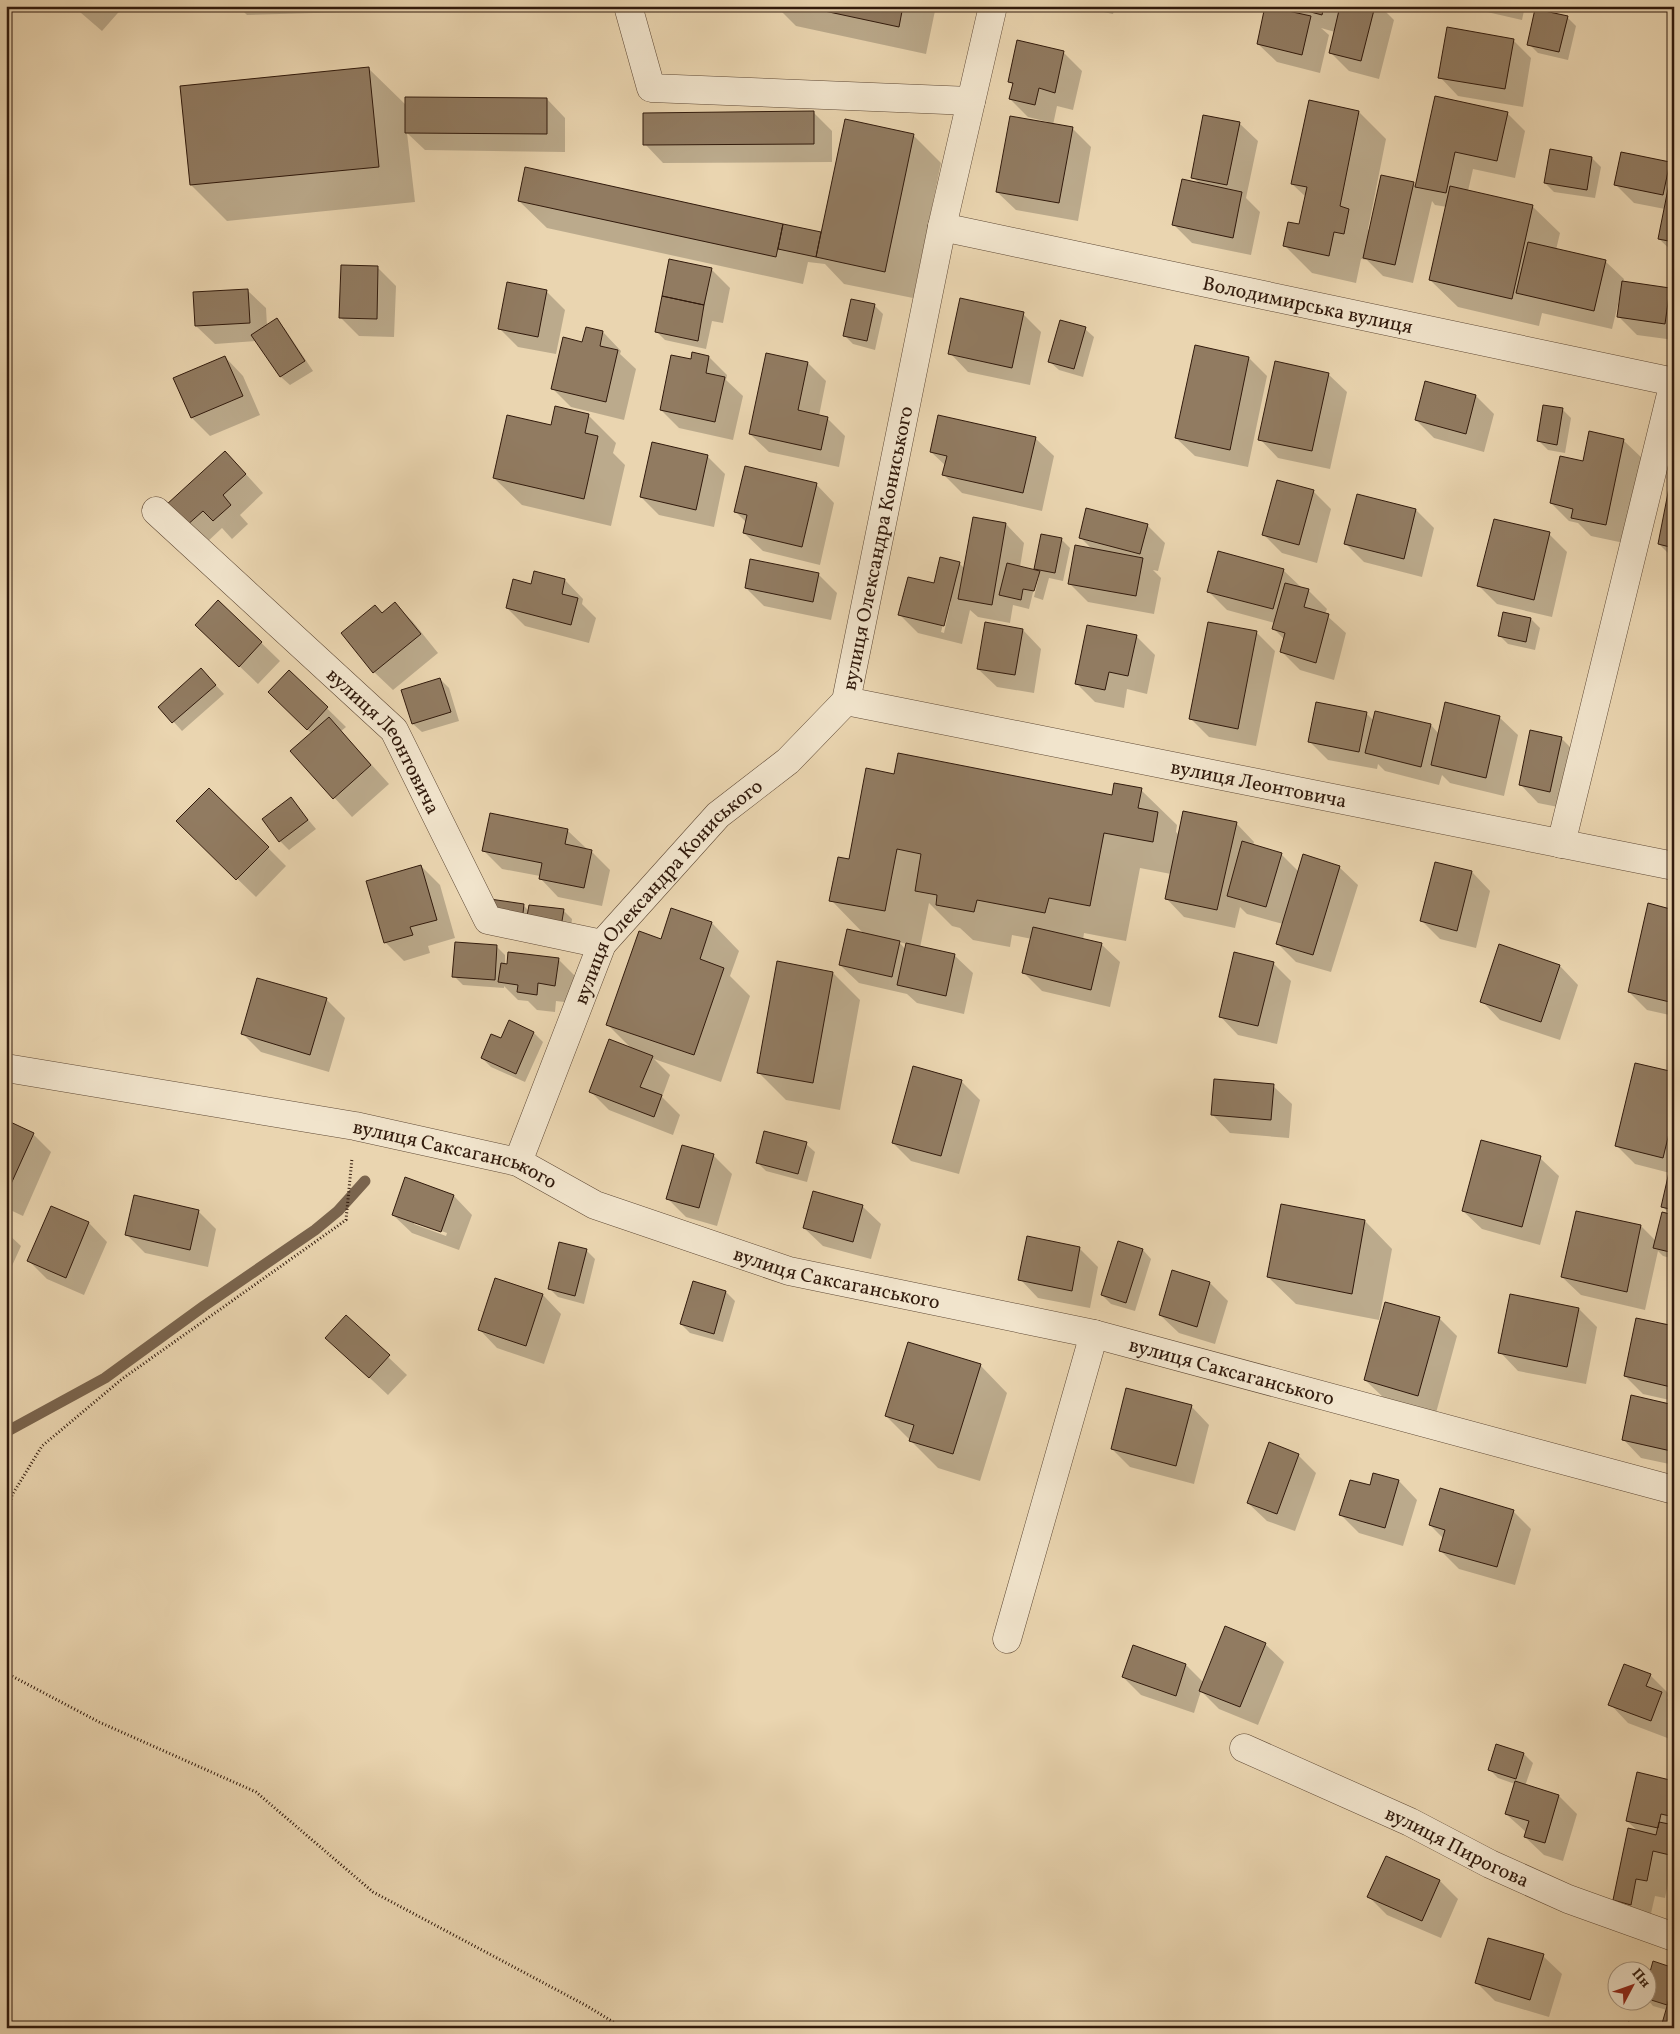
<svg xmlns="http://www.w3.org/2000/svg" width="1680" height="2034" font-family="Vollkorn,serif">
  <style>
    .shadow { fill: #0003; fill-rule: evenodd }
    .lines { fill: none; stroke-linecap: round; stroke-linejoin: round }
    .stream { stroke: #7a644d; stroke-width: 11 }
    .building { fill: #917b61; stroke: #311a0c }
    .minor-casing { stroke: #5f4935; stroke-width: 29 }
    .path { stroke: #311a0c; stroke-width: 3; stroke-dasharray: 1 2.5; stroke-linecap: butt }
    .minor { stroke: #f1e4cc; stroke-width: 28 }
    .labels { text-anchor: middle; stroke-width: 4; stroke-linejoin: round; paint-order: stroke }
    .street-label { font-size: 20px; fill: #311a0c; stroke: #f1e4cc }
  </style>
  <rect width="100%" height="100%" fill="#ead5b0"/>
  <filter id="stains"><feTurbulence type="fractalNoise" baseFrequency=".004" numOctaves="4"/><feColorMatrix values="0 0 0 0 .2 0 0 0 0 .09 0 0 0 0 .02 0 0 0 .5 -.17"/></filter>
  <radialGradient id="worn" r=".72"><stop offset=".6" stop-color="#630" stop-opacity="0"/><stop offset="1" stop-color="#630" stop-opacity=".3"/></radialGradient>
  <path class="shadow" d="M73,6H124L102,31Z
    M238,6H382V11L247,15Z
    M776,6H936L926,54L796,26Z
    M1075,6H1115L1113,14Z
    M1281,6H1380L1394,20L1379,79L1349,71L1330,52L1335,32L1321,28L1329,35L1320,73L1277,62L1258,44L1287,12Z
    M1481,6H1525L1522,20L1487,12Z
    M1567,17L1576,26L1568,60L1538,53L1529,44Z
    M1513,40L1531,58L1523,107L1458,96L1440,77Z
    M1063,52L1082,71L1073,110L1057,106L1053,125L1072,128L1091,147L1078,221L1016,210L997,192L1048,122L1028,117L1010,99L1013,85L1009,81Z
    M368,68L407,106L547,99L565,118V152L425,150L407,133L415,202L227,221L191,185L181,87Z
    M1436,98L1507,113L1525,131L1515,178L1473,169L1468,191L1532,206L1560,233L1556,250L1605,261L1624,279L1623,283L1670,289L1674,294V340L1637,335L1619,317L1621,300H1619L1612,329L1542,313L1539,326L1458,307L1430,280L1447,207L1435,205L1432,201L1413,283L1383,276L1367,260L1361,259L1356,283L1312,273L1285,246L1300,226L1306,197L1292,184L1310,101L1359,112L1386,139L1368,229L1370,231L1413,183L1417,187Z
    M813,112L832,131V162L663,163L645,144Z
    M846,121L914,136L941,163L913,298L844,284L825,264L808,262L803,284L547,228L519,201L526,169L822,233Z
    M1239,123L1258,141L1246,198L1260,212L1251,255L1192,243L1174,225L1200,184L1193,177Z
    M1592,158L1601,167L1595,198L1554,192L1545,183Z
    M1669,163L1673,167L1674,166V253L1659,239L1665,209L1634,203L1616,185Z
    M377,267L396,286L394,337L359,336L341,318Z
    M711,269L730,288L723,323L712,321L706,349L665,340L656,331Z
    M508,284L547,292L565,310L556,354L518,347L499,328Z
    M247,290L266,308L267,326L276,320L285,329L313,371L290,385L281,377L257,341L215,344L196,326Z
    M874,305L883,314L875,350L853,344L844,335Z
    M1023,314L1041,332L1030,385L968,372L950,353Z
    M1085,329L1094,337L1083,377L1059,370L1050,362Z
    M603,332L621,351L620,354L636,369L624,420L571,407L553,389L583,343Z
    M1195,347L1249,358L1267,376L1248,467L1195,456L1176,438Z
    M225,357L243,376L260,415L210,436L192,418Z
    M709,357L727,375L726,380L743,396L733,440L679,428L661,410L692,361Z
    M808,363L826,381L819,416L827,418L845,436L839,467L769,452L750,434Z
    M1328,374L1347,392L1330,469L1278,458L1260,439Z
    M1476,396L1494,414L1484,452L1434,438L1416,420Z
    M1562,409L1571,418L1565,453L1548,450L1539,441Z
    M588,415L616,443L613,453L625,465L611,526L522,505L494,478Z
    M1035,438L1054,456L1042,511L962,493L944,475L946,466L931,452Z
    M1623,440L1642,458L1624,543L1591,536L1578,523L1569,521L1551,503L1584,463Z
    M707,456L725,474L714,527L659,515L641,497Z
    M1674,469V559L1659,544Z
    M243,471L263,493L240,515L248,524L232,539L222,528L205,544L187,525Z
    M816,484L834,503L820,565L763,551L744,533L747,523L735,511Z
    M1313,491L1331,509L1317,563L1282,553L1264,535Z
    M1416,510L1434,528L1422,577L1364,562L1346,544Z
    M1006,524L1024,543L1020,567L1035,571L1042,535L1061,539L1070,548L1063,581L1049,578L1043,600L1034,597L1039,576H1037L1029,609L1013,605L1010,623L978,617L970,610L962,644L918,633L900,615L959,563L965,569ZM949,601H951L944,633L941,632Z
    M1147,525L1165,543L1158,571L1153,570L1161,578L1154,614L1088,602L1069,583L1093,550L1080,537Z
    M1549,534L1567,552L1552,617L1497,604L1479,586Z
    M1283,570L1302,588L1308,590L1327,609L1325,614L1346,633L1334,680L1300,670L1282,652L1285,640L1274,629L1275,623L1227,610L1208,591Z
    M818,574L837,593L831,620L764,606L746,588Z
    M565,580L583,599L582,604L596,618L589,643L525,626L507,608L532,585Z
    M219,602L280,661L258,684L215,643Z
    M395,604L413,622L438,653L393,690L374,672L383,614Z
    M1504,614L1531,619L1540,628L1535,650L1508,644L1499,635Z
    M1023,630L1041,649L1034,693L997,687L978,669Z
    M1256,632L1275,651L1256,746L1209,737L1191,719Z
    M1136,636L1155,655L1147,694L1127,689L1124,708L1095,702L1077,684Z
    M289,671L346,727L341,731L389,784L352,817L292,751L312,734L288,710Z
    M210,679L224,694L182,731L160,707Z
    M440,679L449,688L459,721L422,732L413,724Z
    M1366,713L1374,721L1431,725L1439,734L1499,717L1518,735L1504,796L1450,783L1442,775L1439,785L1385,771L1378,764L1377,769L1328,760L1310,742Z
    M1561,738L1580,757L1568,809L1538,803L1520,784Z
    M895,775L1113,796L1141,790L1177,825L1176,832L1179,835L1236,823L1254,842L1253,846L1281,854L1299,872L1339,867L1358,885L1331,972L1296,962L1277,943L1283,924L1247,914L1240,907L1235,928L1184,917L1166,898L1171,874L1140,868L1126,941L1084,933L1083,940L1101,944L1120,962L1110,1007L1042,991L1024,973L1032,939L1012,935L1010,947L973,940L960,928L952,926L929,903L920,948L954,955L973,973L964,1014L917,1003L907,994L859,983L840,965L865,935L831,900ZM899,942L907,944L906,950Z
    M209,789L286,866L256,897L178,821Z
    M291,799L316,829L289,850L280,841Z
    M567,830L586,848L585,850L591,851L610,870L602,906L558,897L540,878V876L502,869L483,850Z
    M421,866L440,885L455,938L428,946L430,953L404,961L385,942Z
    M1472,872L1490,891L1476,948L1440,939L1422,921Z
    M523,905L529,911L563,910L572,919L570,935L498,927Z
    M672,910L712,923L739,951L730,976L750,996L721,1082L654,1059L670,1075L662,1097L680,1115L673,1135L609,1110L591,1092L632,1049L608,1025L662,940Z
    M1674,911V1016L1647,1010L1629,992Z
    M1500,946L1560,966L1578,985L1560,1040L1500,1020L1482,1001Z
    M497,947L505,955V965L558,959L577,978L573,1003L556,1001L555,1012L537,1010L528,1001L518,1000L504,986V988L463,985L454,976Z
    M1273,963L1291,981L1277,1044L1238,1035L1220,1016Z
    M833,973L860,1000L840,1110L786,1100L758,1072Z
    M326,999L345,1018L329,1072L261,1052L243,1034Z
    M510,1022L534,1033L543,1042L525,1082L491,1067L482,1058L502,1040Z
    M1674,1074V1259L1663,1256L1658,1251L1645,1310L1581,1295L1562,1277L1577,1212L1641,1226L1656,1241L1672,1216L1663,1207L1670,1173L1635,1164L1617,1146Z
    M961,1081L980,1100L959,1174L911,1161L893,1143Z
    M1273,1086L1292,1104L1289,1138L1230,1133L1212,1114Z
    M6,1122L33,1134L51,1152L23,1216L6,1208Z
    M806,1144L815,1152L807,1182L766,1171L757,1162Z
    M713,1155L732,1174L717,1226L686,1217L668,1199Z
    M1540,1158L1559,1176L1540,1245L1482,1229L1463,1211Z
    M406,1179L454,1196L472,1215L459,1250L412,1233L393,1215ZM414,1221L447,1233L446,1236L414,1224Z
    M862,1206L881,1224L871,1259L823,1246L804,1228Z
    M52,1207L89,1223L107,1242L84,1295L47,1279L29,1261Z
    M198,1211L216,1229L208,1267L145,1253L127,1235Z
    M1365,1221L1392,1249L1379,1320L1296,1304L1268,1277Z
    M6,1232L21,1246L6,1279Z
    M1119,1243L1143,1250L1151,1259L1135,1311L1111,1304L1102,1295Z
    M1079,1248L1098,1267L1090,1308L1038,1298L1020,1279Z
    M586,1250L595,1259L584,1304L558,1297L549,1288Z
    M1173,1272L1210,1283L1228,1301L1215,1344L1179,1333L1160,1315Z
    M496,1280L543,1295L561,1314L544,1364L497,1348L479,1329Z
    M694,1283L726,1292L735,1301L723,1342L690,1333L681,1324Z
    M1579,1309L1597,1327L1586,1384L1518,1371L1500,1352Z
    M346,1317L407,1375L388,1395L327,1338Z
    M1439,1318L1457,1336L1436,1413L1384,1398L1365,1380Z
    M1674,1328V1401L1643,1394L1625,1376Z
    M980,1365L1007,1393L980,1481L938,1468L886,1416Z
    M1191,1406L1209,1425L1194,1484L1130,1467L1112,1449Z
    M1674,1406V1465L1641,1458L1623,1439Z
    M1298,1455L1316,1473L1295,1531L1267,1521L1248,1503Z
    M1374,1475L1399,1481L1417,1500L1403,1546L1359,1533L1341,1515L1370,1487Z
    M1513,1511L1531,1529L1515,1585L1459,1569L1440,1550L1444,1539L1430,1525Z
    M1265,1644L1284,1662L1258,1725L1219,1709L1201,1691L1194,1713L1141,1695L1123,1677L1186,1665L1204,1683Z
    M1650,1675L1669,1694L1667,1698L1674,1705V1728L1670,1739L1628,1723L1610,1704Z
    M1497,1745L1524,1754L1533,1763L1525,1786L1559,1796L1577,1814L1563,1861L1544,1855L1525,1837L1527,1833L1506,1814L1515,1784L1498,1778L1489,1769Z
    M1674,1782V1869H1671L1665,1898L1655,1896L1649,1922L1633,1918L1614,1900L1639,1832L1627,1821Z
    M1386,1858L1440,1881L1458,1899L1441,1938L1387,1915L1369,1897Z
    M1543,1956L1562,1974L1549,2017L1495,2001L1476,1982Z
    M1654,1963L1674,1969V2028L1667,2010L1653,2006L1648,2000V1984Z"/>
  <g class="lines">
    <path class="stream" d="M6,1432L105,1378L204,1306L315,1230L338,1211L365,1181"/>
  </g>
  <path class="building" d="M801,6H903L899,27Z
    M1265,6L1311,16L1302,55L1257,44Z
    M1288,6H1324L1322,15Z
    M1340,6H1375L1361,61L1329,53Z
    M1535,9L1568,16L1559,52L1527,45Z
    M1447,27L1514,39L1505,89L1438,78Z
    M1017,40L1064,51L1055,93L1039,88L1035,105L1009,99L1013,83L1008,82Z
    M369,67L379,167L190,185L180,86Z
    M1435,96L1508,112L1497,161L1455,152L1446,193L1415,187Z
    M405,97L547,98V134L405,133Z
    M1309,100L1359,111L1340,206L1349,209L1344,234L1334,232L1329,256L1283,246L1288,222L1299,224L1307,187L1291,184Z
    M814,111V144L643,145V113Z
    M1203,115L1240,122L1227,185L1191,178Z
    M1010,116L1073,127L1059,203L996,192Z
    M845,119L914,134L885,272L816,257Z
    M1550,149L1592,157L1587,190L1544,183Z
    M1621,152L1670,162L1663,195L1614,185Z
    M1674,159V242L1658,239Z
    M525,167L783,224L776,257L518,201Z
    M1381,175L1414,182L1395,265L1363,258Z
    M1182,179L1242,192L1233,238L1172,225Z
    M1450,186L1533,205L1512,299L1429,280Z
    M783,224L821,232L816,257L778,249Z
    M1528,242L1606,260L1594,311L1516,293Z
    M669,259L712,268L704,305L662,296Z
    M341,265L378,266L377,319L339,318Z
    M1622,281L1670,288L1665,324L1617,317Z
    M507,282L547,290L538,337L498,329Z
    M248,289L250,323L195,326L193,292Z
    M662,296L704,305L698,341L655,332Z
    M960,298L1024,312L1012,368L948,354Z
    M851,299L875,304L867,341L843,336Z
    M277,318L305,361L280,377L251,335Z
    M1060,320L1086,327L1074,369L1048,362Z
    M586,327L603,331L600,346L618,350L606,402L551,389L563,337L582,342Z
    M1195,345L1249,357L1230,450L1175,438Z
    M692,352L709,356L706,373L725,377L715,422L660,410L671,355L691,359Z
    M766,353L808,362L798,410L828,417L821,450L749,434Z
    M225,356L243,396L191,418L173,378Z
    M1275,361L1329,373L1312,451L1258,440Z
    M1425,381L1476,395L1466,434L1415,420Z
    M1543,405L1563,408L1557,445L1537,441Z
    M555,406L589,414L585,433L598,436L584,499L493,478L507,415L551,425Z
    M938,415L1036,437L1023,493L942,475L947,456L930,452Z
    M1589,431L1624,439L1606,525L1571,518L1573,509L1550,503L1560,456L1583,461Z
    M652,442L708,455L696,510L640,497Z
    M225,451L246,474L223,495L231,505L213,521L203,511L186,526L166,505Z
    M1674,462V548L1658,544Z
    M745,466L817,483L802,547L743,533L747,515L734,512Z
    M1277,480L1314,490L1299,545L1262,535Z
    M1357,494L1416,509L1404,559L1344,544Z
    M1086,508L1148,524L1140,554L1079,538Z
    M973,517L1006,523L992,605L958,599Z
    M1494,519L1550,532L1534,600L1477,586Z
    M1041,534L1062,538L1055,573L1034,569Z
    M1075,545L1143,558L1136,596L1068,584Z
    M1218,551L1284,569L1273,609L1207,592Z
    M940,557L960,562L944,626L898,615L908,577L934,583Z
    M750,559L819,573L813,602L745,588Z
    M1007,563L1040,571L1034,591L1023,589L1021,600L999,595Z
    M534,571L565,579L562,594L578,598L571,625L506,608L513,579L531,584Z
    M1285,583L1309,589L1304,607L1329,614L1316,663L1280,652L1285,633L1272,629Z
    M218,600L262,642L239,667L195,625Z
    M395,602L421,634L373,673L341,633L375,605L382,613Z
    M1503,612L1531,618L1526,642L1498,636Z
    M985,622L1023,629L1015,675L977,669Z
    M1208,622L1257,631L1238,729L1189,719Z
    M1087,625L1137,635L1128,676L1109,672L1105,690L1075,684Z
    M201,668L216,685L172,723L158,707Z
    M289,670L328,707L307,730L268,692Z
    M440,678L451,712L412,724L401,690Z
    M1316,702L1367,712L1359,752L1308,742Z
    M1445,702L1500,716L1486,778L1431,765Z
    M1375,711L1431,724L1421,767L1365,753Z
    M329,717L371,765L333,799L290,751Z
    M1530,730L1562,737L1550,792L1519,785Z
    M898,753L1112,795L1114,783L1142,788L1138,808L1158,812L1153,842L1104,833L1090,906L1049,898L1045,913L977,900L974,912L936,905L937,895L915,891L921,854L897,849L885,911L829,901L838,857L849,859L866,768L894,774Z
    M209,788L269,847L236,880L176,821Z
    M291,797L308,820L279,842L262,819Z
    M1183,811L1237,822L1217,910L1165,899Z
    M490,813L568,829L565,844L592,850L584,888L539,879L542,863L482,851Z
    M1242,841L1282,853L1266,907L1227,896Z
    M1303,854L1340,866L1313,955L1276,944Z
    M1435,862L1472,871L1457,931L1420,921Z
    M421,865L437,920L410,927L413,935L384,943L366,881Z
    M490,899L524,904L522,923L488,918Z
    M1648,903L1674,910V1003L1628,992Z
    M529,905L564,909L561,927L526,922Z
    M671,908L712,922L700,959L724,968L694,1055L606,1025L639,931L661,939Z
    M1033,927L1102,943L1091,990L1022,973Z
    M847,929L900,941L892,977L839,965Z
    M455,942L497,945L495,980L452,977Z
    M906,943L955,954L946,996L897,985Z
    M1499,944L1560,965L1541,1022L1480,1002Z
    M508,952L559,958L555,986L538,983L537,995L517,992L518,985L498,982L501,963L507,964Z
    M1234,952L1274,962L1258,1026L1219,1017Z
    M777,961L833,972L813,1083L757,1073Z
    M257,978L327,998L310,1055L241,1034Z
    M509,1020L534,1032L516,1074L481,1058L491,1034L501,1038Z
    M609,1039L653,1056L640,1087L662,1095L654,1117L589,1092Z
    M1635,1063L1674,1072V1113L1663,1158L1615,1146Z
    M913,1066L962,1080L941,1156L892,1143Z
    M1214,1079L1274,1084L1271,1120L1211,1115Z
    M6,1120L34,1133L6,1195Z
    M764,1131L807,1142L798,1174L756,1163Z
    M1481,1140L1541,1156L1522,1227L1462,1211Z
    M682,1145L714,1154L699,1208L666,1199Z
    M1669,1172L1674,1173V1210L1661,1207Z
    M405,1177L454,1195L441,1232L392,1215Z
    M813,1191L863,1205L853,1242L803,1228Z
    M134,1195L199,1210L190,1250L125,1235Z
    M1281,1204L1365,1220L1352,1294L1267,1277Z
    M51,1206L89,1222L66,1278L27,1261Z
    M1576,1211L1641,1225L1627,1292L1561,1277Z
    M1662,1212L1674,1215V1253L1653,1248Z
    M1027,1236L1080,1247L1072,1291L1018,1280Z
    M1118,1241L1143,1249L1126,1303L1101,1295Z
    M559,1242L587,1249L575,1296L548,1289Z
    M1172,1270L1210,1282L1197,1327L1159,1315Z
    M495,1278L543,1294L526,1346L478,1330Z
    M693,1281L726,1291L714,1334L680,1324Z
    M1510,1294L1579,1308L1567,1367L1498,1353Z
    M1385,1302L1440,1317L1418,1396L1364,1380Z
    M346,1315L390,1355L369,1378L325,1338Z
    M1636,1318L1674,1326V1376L1671,1387L1624,1376Z
    M908,1342L981,1364L953,1454L909,1441L914,1425L885,1416Z
    M1126,1388L1192,1405L1176,1466L1111,1449Z
    M1631,1395L1674,1405V1439L1671,1451L1622,1440Z
    M1269,1442L1299,1454L1277,1514L1247,1503Z
    M1373,1473L1399,1480L1385,1528L1339,1515L1350,1480L1370,1485Z
    M1440,1488L1514,1510L1497,1567L1439,1551L1445,1530L1429,1525Z
    M1225,1626L1266,1643L1240,1707L1199,1691Z
    M1133,1645L1186,1664L1176,1696L1122,1677Z
    M1624,1664L1651,1674L1646,1686L1662,1692L1651,1721L1608,1705Z
    M1496,1744L1524,1753L1516,1779L1488,1770Z
    M1637,1772L1674,1781V1817L1661,1814L1658,1828L1626,1821Z
    M1515,1781L1559,1795L1545,1843L1524,1837L1529,1821L1505,1814Z
    M1659,1822L1674,1825V1856L1653,1851L1647,1881L1636,1879L1631,1905L1613,1900L1628,1828L1656,1835Z
    M1386,1856L1440,1880L1422,1921L1367,1897Z
    M1488,1938L1544,1954L1530,2000L1475,1983Z
    M1653,1961L1674,1968V1982L1667,2005L1648,1999V1979Z
    M1674,1982V2028H1664L1661,2027Z
    M1628,2022L1649,2027V2028H1627Z"/>
  <g class="lines">
    <defs>
      <g id="minor">
        <path d="M628,6L651,88L971,101"/>
        <path id="s1" d="M942,227L1674,382"/>
        <path id="s2" d="M156,511L394,730L488,920L602,944"/>
        <path id="s3" d="M846,701L1674,866"/>
        <path d="M1561,844L1674,382"/>
        <path id="s4" d="M6,1068L355,1126L518,1162L595,1205L789,1271L1094,1334L1674,1490"/>
        <path id="s5" d="M518,1162L602,944L718,815L788,761L846,701L942,227L993,6"/>
        <path d="M1007,1639L1094,1334"/>
        <path id="s6" d="M1244,1748L1410,1822L1490,1864L1568,1899L1674,1937"/>
      </g>
    </defs>
    <use href="#minor" class="minor-casing"/>
    <path class="path" d="M6,1520L12,1495L42,1446L122,1379L346,1220L352,1158
      M6,1673L99,1722L256,1792L373,1892L587,2006L623,2028"/>
    <use href="#minor" class="minor"/>
  </g>
  <g class="labels">
    <g class="street-label">
      <text dy="7" stroke="none"><textPath href="#s1" startOffset="374">Володимирська вулиця</textPath></text>
      <text dy="7" stroke="none"><textPath href="#s5" startOffset="735">вулиця Олександра Кониського</textPath></text>
      <text dy="7" stroke="none"><textPath href="#s2" startOffset="326">вулиця Леонтовича</textPath></text>
      <text dy="7" stroke="none"><textPath href="#s3" startOffset="421">вулиця Леонтовича</textPath></text>
      <text dy="7" stroke="none"><textPath href="#s5" startOffset="315">вулиця Олександра Кониського</textPath></text>
      <text dy="7" stroke="none"><textPath href="#s4" startOffset="458">вулиця Саксаганського</textPath></text>
      <text dy="7" stroke="none"><textPath href="#s4" startOffset="862">вулиця Саксаганського</textPath></text>
      <text dy="7" stroke="none"><textPath href="#s4" startOffset="1268">вулиця Саксаганського</textPath></text>
      <text dy="7" stroke="none"><textPath href="#s6" startOffset="235">вулиця Пирогова</textPath></text>
    </g>
  </g>
  <rect width="1680" height="2034" fill="none" stroke="#ead5b0" stroke-width="25"/>
  <rect x="8" y="8" width="1665" height="2019" fill="none" stroke="#311a0c" stroke-width="2.5"/>
  <rect x="12" y="12" width="1655" height="2009" fill="none" stroke="#311a0c"/>
  <g transform="translate(1632 1986) rotate(49)"><circle r="24" fill="#f1e4cc" stroke="#a4937f"/>
  <path d="M0-4L9 19L0 12L-9 19Z" fill="#8f2418"/>
  <text y="-8" font-size="14" font-weight="bold" text-anchor="middle" fill="#311a0c">Пн</text>
  </g>
  <rect width="100%" height="100%" filter="url(#stains)"/>
  <rect width="100%" height="100%" fill="url(#worn)"/>
</svg>
